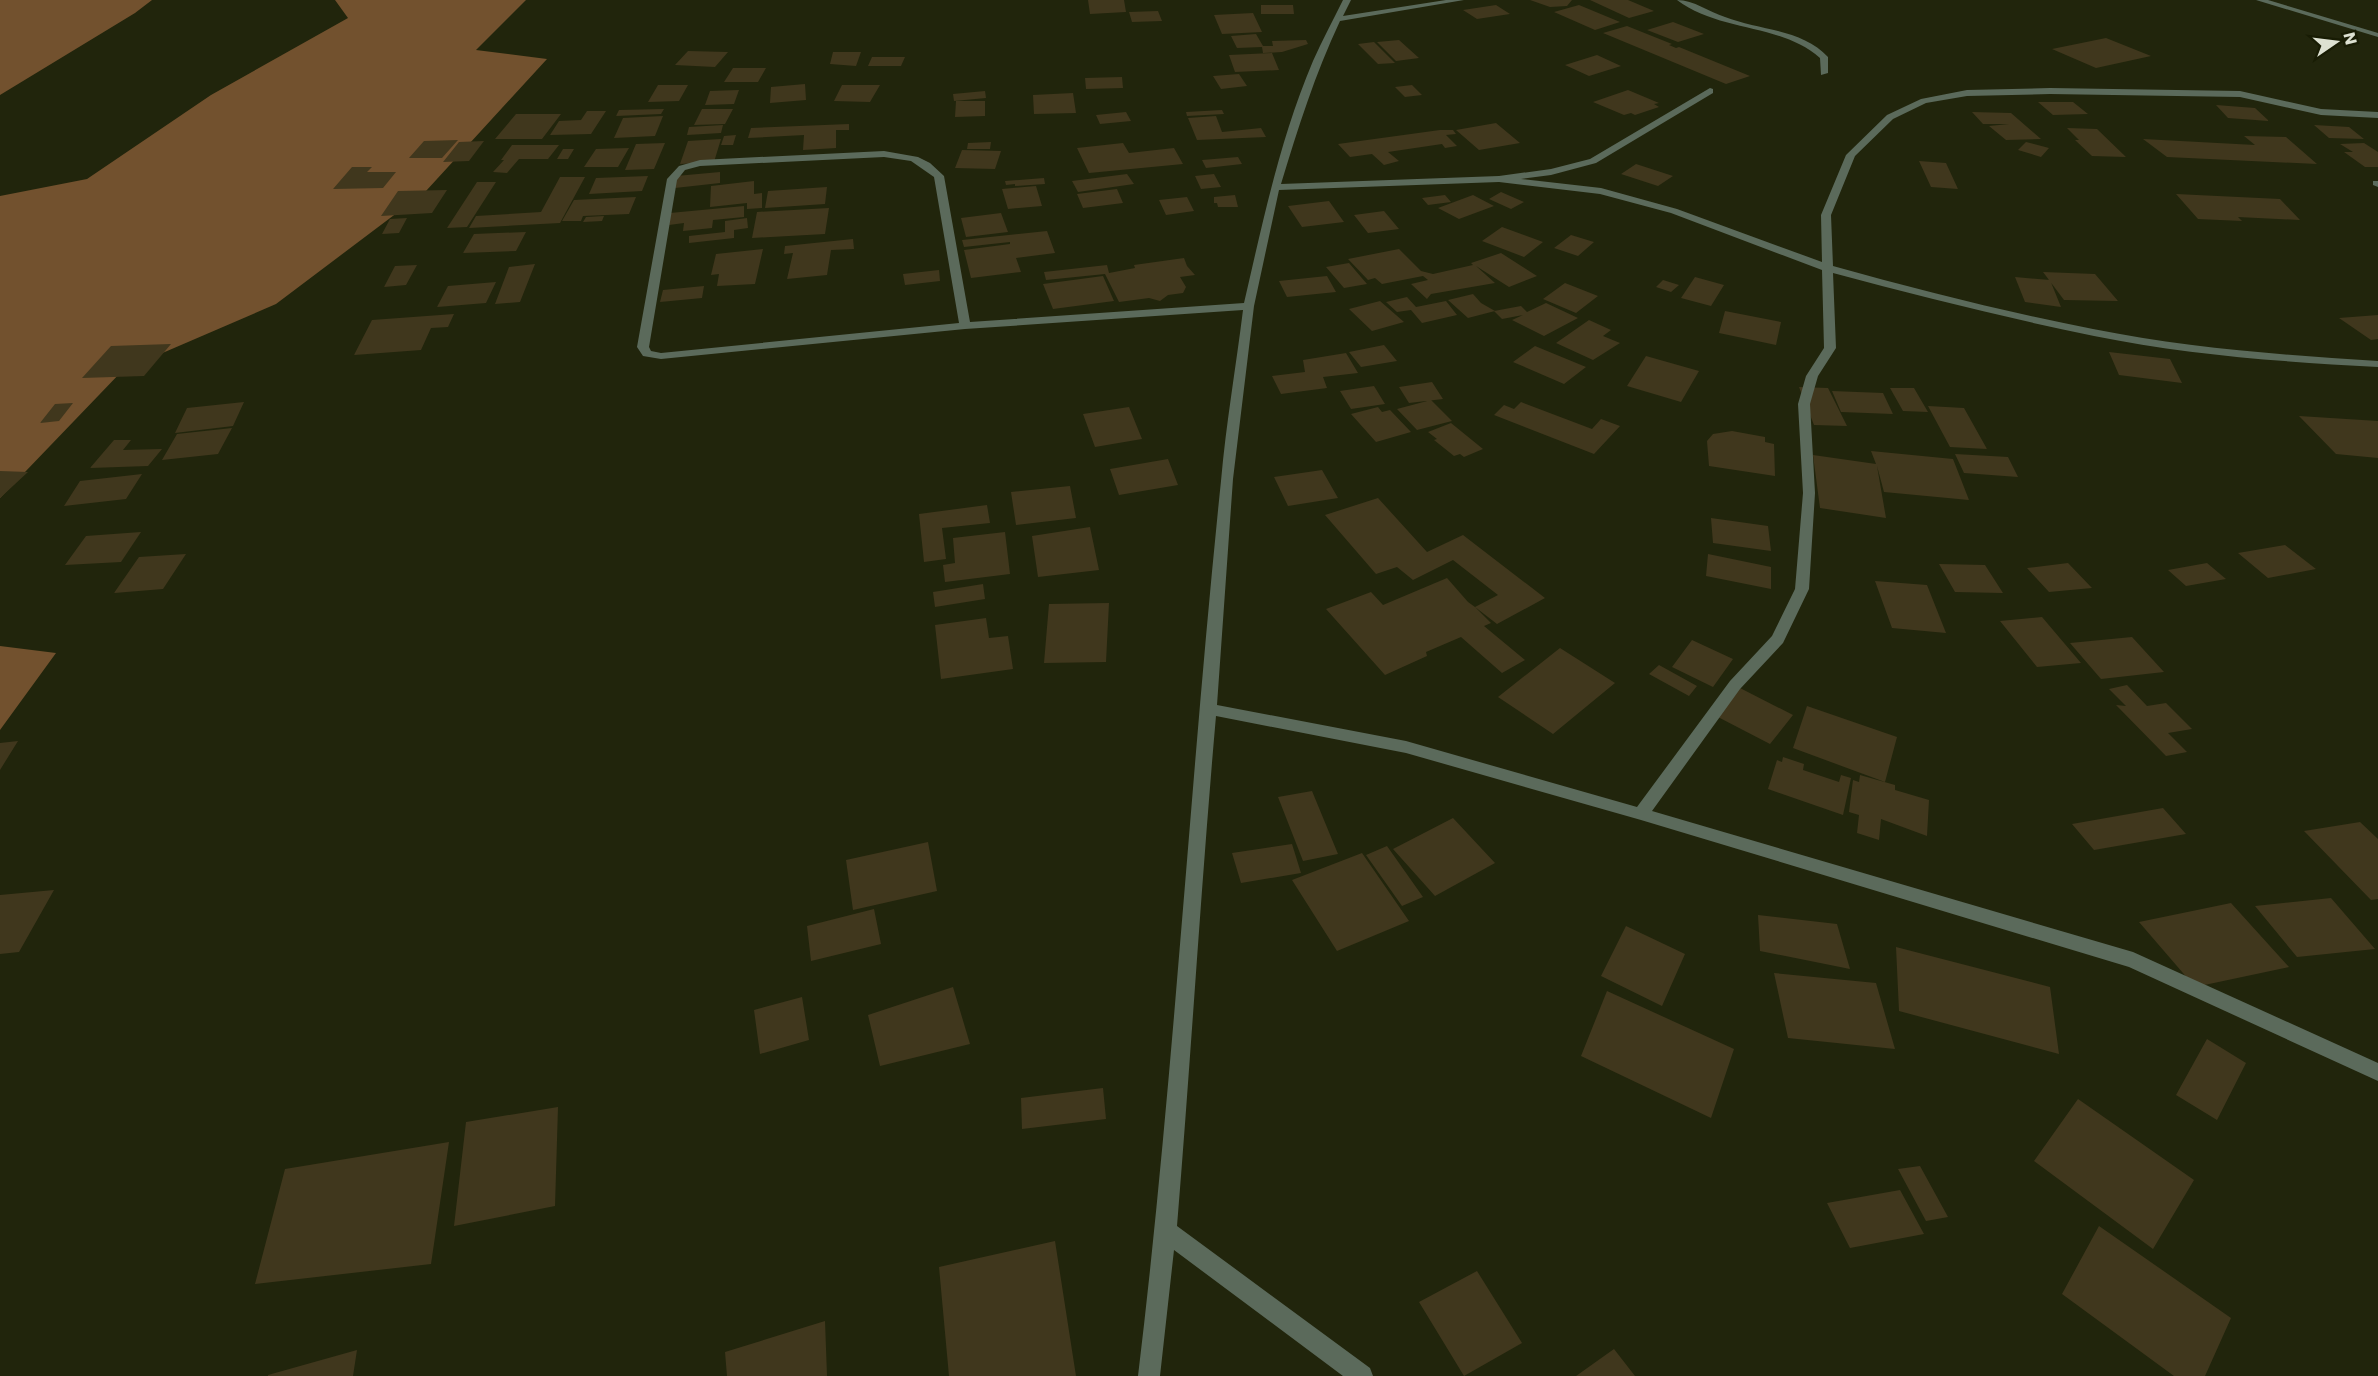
<svg xmlns="http://www.w3.org/2000/svg" width="2378" height="1376" font-family="Poppins,sans-serif">
  <style>
    .forest { fill: #72512e }
    .building { fill: #40371d }
    .lines { fill: none; stroke-linecap: round; stroke-linejoin: round }
    .minor { fill: #5b6a5b; fill-rule: evenodd }
  </style>
  <rect width="100%" height="100%" fill="#21250c"/>
  <path class="forest" d="M0,0H152L135,13L0,95Z
    M335,0H526L476,50L547,59L426,191L276,304L123,370L0,498V196L87,179L211,95L348,18Z
    M0,646L56,653L0,730Z"/>
  <path class="building" d="M1088,0H1124L1126,12L1090,14Z
    M1530,0H1572L1567,6L1550,7Z
    M1590,0H1628L1654,11L1629,18Z
    M1261,5H1293L1294,14H1261Z
    M1496,5L1510,14L1477,19L1463,10Z
    M1579,5L1620,22L1595,30L1554,12Z
    M1158,11L1162,21L1132,22L1129,12Z
    M1253,13L1262,32L1222,34L1214,15Z
    M1673,22L1704,34L1678,42L1647,30Z
    M1627,26L1672,44L1669,45L1676,48L1679,47L1750,76L1726,84L1603,33Z
    M1256,34L1263,46H1273L1272,41L1306,40L1308,44L1282,52L1263,53L1262,47L1237,48L1231,36Z
    M2106,38L2151,56L2096,68L2052,49Z
    M1399,40L1419,58L1396,61L1377,42Z
    M1374,42L1395,63L1378,64L1358,44Z
    M688,51L728,52L715,67L675,65Z
    M833,52H861L856,66L830,64Z
    M1272,53L1279,70L1235,72L1229,55Z
    M1597,55L1621,66L1589,76L1565,65Z
    M872,57H905L901,66H868Z
    M733,68H766L758,82H724Z
    M1239,74L1247,86L1221,89L1213,76Z
    M1122,77L1123,88L1086,89L1085,78Z
    M805,84L806,100L770,103L771,87Z
    M658,85H688L679,101L648,102Z
    M842,85H880L870,102L834,101Z
    M1412,85L1422,95L1405,97L1395,87Z
    M739,90L734,104L705,105L710,91Z
    M1628,90L1659,103L1654,104L1659,107L1635,115L1631,113L1624,115L1593,102Z
    M985,91L986,98L954,101L953,94Z
    M1073,93L1076,113L1034,114L1033,95Z
    M956,101H985V116L955,117Z
    M2038,102H2073L2088,114L2053,115Z
    M2216,105L2255,108L2269,121L2228,118Z
    M664,109L661,114L616,116L619,110Z
    M702,109H733L725,124L694,125Z
    M1222,110L1224,114L1187,116L1186,112Z
    M587,111H606L591,134L550,135L559,121L581,120Z
    M1126,112L1131,121L1100,124L1096,115Z
    M1972,112L2011,113L2041,139L2006,140L1989,126L2009,124H1983Z
    M516,114H561L542,139H495Z
    M663,116L655,136L614,138L623,118Z
    M1216,116L1222,132L1261,128L1266,137L1197,140L1188,118Z
    M1496,123L1520,143L1479,150L1456,130Z
    M849,124V130H836V148L803,150L804,135L748,138L751,128Z
    M723,125L721,133L687,135L689,127Z
    M2314,125L2349,127L2364,139L2329,138Z
    M2067,128L2097,129L2126,157L2092,156L2075,140H2079Z
    M1440,130H1453L1456,134L1446,135L1457,146L1445,148L1442,144L1388,152L1399,161L1384,165L1372,154L1350,157L1338,144Z
    M736,135L733,145H721L724,136Z
    M2244,136L2286,137L2317,164L2167,157L2143,139L2255,145Z
    M721,139L714,162L680,164L688,141Z
    M458,140L442,158H409L424,141Z
    M484,141L469,161L443,162L459,142Z
    M991,142L990,149H967L968,143Z
    M2026,142L2049,148L2041,157L2018,150Z
    M665,143L654,169L625,170L636,144Z
    M1123,143L1129,153L1174,148L1183,164L1089,173L1077,148Z
    M2364,143L2378,152V167H2365L2344,152H2353L2340,144Z
    M512,145H559L548,159H519L507,173L493,172L504,160H501Z
    M629,148L618,167H584L596,149Z
    M563,149H574L568,159H557Z
    M962,150L1001,151L995,169L955,168Z
    M1238,157L1242,164L1206,168L1202,160Z
    M1919,161L1946,163L1958,189L1931,187Z
    M1636,164L1673,176L1658,186L1621,174Z
    M352,167H372L367,172H396L383,188L333,189Z
    M720,172V183L675,188L676,176Z
    M1127,174L1134,184L1078,192L1072,181Z
    M1214,174L1221,187L1201,189L1195,176Z
    M648,176L642,191L589,194L596,178Z
    M560,177H585L560,223L469,228L476,216L541,212Z
    M1044,178L1045,184L1015,186V184L1006,185L1005,181Z
    M754,181V194L762,193V208L747,209V203L710,207L711,186Z
    M477,182H496L467,227L447,228Z
    M1036,186L1042,206L1008,209L1002,189Z
    M827,187L825,204L765,208L768,191Z
    M1117,189L1123,203L1083,208L1077,194Z
    M447,190L432,213L381,216L398,191Z
    M1501,192L1524,202L1511,209L1489,199Z
    M2176,194L2280,199L2300,220L2238,217L2242,221L2198,219Z
    M1235,195L1238,207H1218L1217,203H1214V197Z
    M1445,195L1451,202L1428,205L1422,198Z
    M1473,195L1494,206L1459,219L1438,208Z
    M636,197L629,214L583,216L581,221H562L574,200Z
    M1187,197L1194,211L1166,215L1159,200Z
    M1329,201L1344,222L1302,227L1288,206Z
    M744,206V217L713,220L712,228L683,231L684,223L669,225L670,213Z
    M829,208L825,234L752,238L757,212Z
    M1384,211L1399,229L1368,233L1354,215Z
    M1001,213L1008,232L966,237L961,218Z
    M604,216L602,221L583,222L586,217Z
    M407,218L399,233L382,234L390,219Z
    M747,218L748,228L734,230V238L689,243V236L725,232V221Z
    M1502,227L1543,242L1524,257L1482,241Z
    M1047,231L1055,253L1016,258L1021,272L971,278L964,250L1010,244V242L964,247L962,240Z
    M526,232L516,251L463,253L474,234Z
    M1571,235L1594,242L1578,256L1554,248Z
    M853,239L854,249L831,250L827,275L787,279L793,253L784,254L785,246Z
    M763,249L755,284L717,286L719,274L711,275L716,254Z
    M1399,249L1421,271L1433,274L1473,265L1471,263L1501,253L1537,276L1509,287L1476,266L1495,283L1431,294L1427,299L1411,284L1428,280L1423,276L1382,284L1375,278L1368,280L1348,259Z
    M1184,258L1187,266L1195,275L1180,277L1186,287L1183,293L1168,295L1160,301L1149,298L1119,302L1105,274L1046,280L1044,272L1107,265L1109,273L1135,268L1134,265Z
    M1349,263L1367,284L1344,288L1326,267Z
    M535,264L520,302L495,304L509,267Z
    M417,265L406,285L384,287L395,266Z
    M939,270L940,281L905,285L903,274Z
    M2043,272L2095,274L2118,301L2064,300Z
    M1103,276L1114,301L1053,309L1043,284Z
    M1327,276L1336,292L1287,297L1279,281Z
    M1695,277L1724,285L1711,306L1681,298Z
    M2015,277L2050,280L2061,307L2025,302Z
    M1663,280L1679,285L1671,292L1656,287Z
    M496,282L486,303L437,307L448,286Z
    M1565,283L1598,296L1576,313L1543,299Z
    M704,286L702,298L660,302L663,290Z
    M1473,294L1481,303L1495,311L1468,318L1448,300Z
    M1407,297L1416,307L1446,301L1457,315L1422,323L1411,310L1397,312L1386,302Z
    M1380,301L1404,322L1372,331L1349,309Z
    M1546,303L1578,318L1544,336L1512,320L1523,315L1502,319L1494,311L1521,306L1527,312Z
    M1725,311L1781,322L1776,345L1719,333Z
    M454,314L448,327L431,328L421,350L354,355L372,320Z
    M2378,315V339L2371,340L2339,318Z
    M1589,320L1611,330L1603,336L1620,343L1593,360L1556,343Z
    M171,344L144,376L82,378L111,346Z
    M1384,345L1397,361L1361,367L1349,352Z
    M1535,346L1586,367L1564,384L1513,362Z
    M2109,352L2170,359L2182,383L2119,375Z
    M1346,353L1358,373L1323,377L1327,388L1281,394L1272,376L1305,372L1303,360Z
    M1646,356L1699,371L1681,402L1627,386Z
    M1432,382L1443,399L1409,403L1399,387Z
    M1374,386L1385,404L1351,409L1340,391Z
    M1799,387L1828,388L1847,426L1814,425Z
    M1890,388H1914L1928,412L1903,411Z
    M1832,391L1883,393L1893,414L1841,412Z
    M1431,400L1452,421L1417,430L1397,409Z
    M244,402L233,426L175,433L187,408Z
    M1521,402L1592,429L1601,419L1620,426L1594,454L1494,415L1504,405L1514,409Z
    M73,403L59,421L40,423L55,404Z
    M1928,406L1964,408L1987,449L1950,447Z
    M1129,407L1142,439L1095,447L1083,414Z
    M1378,407L1382,412L1390,410L1411,432L1376,442L1351,414Z
    M2299,416L2378,421V458L2336,454Z
    M1451,423L1483,449L1464,457L1460,454L1454,456L1434,440L1437,439L1428,432Z
    M232,428L218,454L162,460L177,434Z
    M1732,431L1765,437V442L1774,444L1775,476L1709,466L1707,441L1713,434Z
    M114,440H131L123,450L162,449L148,466L90,468Z
    M1871,451L1953,459L1969,500L1884,492L1877,466L1886,518L1820,508L1813,455L1876,464Z
    M1955,454L2008,457L2018,477L1964,473Z
    M1168,459L1178,485L1119,495L1110,469Z
    M1322,470L1338,498L1288,506L1274,477Z
    M0,471L28,472L0,498Z
    M142,474L126,499L64,506L80,481Z
    M1070,486L1076,518L1016,525L1011,492Z
    M1378,498L1427,552L1463,535L1545,598L1497,624L1475,607L1491,623L1484,626L1525,660L1502,673L1461,637L1426,652L1427,656L1385,675L1326,609L1371,592L1383,605L1447,578L1468,602L1475,607L1498,595L1453,560L1413,580L1397,567L1376,574L1325,515Z
    M987,505L990,523L942,528L946,559L924,562L919,514Z
    M1711,518L1768,526L1771,551L1713,543Z
    M1090,527L1099,570L1038,577L1032,536Z
    M141,532L121,562L65,565L86,536Z
    M1005,532L1010,574L945,582L943,565L955,563L953,538Z
    M2285,545L2316,569L2268,578L2238,553Z
    M186,554L163,589L114,593L139,557Z
    M1708,554L1771,567V589L1706,576Z
    M2068,563L2092,588L2049,592L2027,568Z
    M2207,563L2226,579L2186,586L2168,570Z
    M1939,564L1985,565L2003,593L1955,592Z
    M1875,581L1927,585L1946,633L1892,628Z
    M983,584L985,599L935,607L933,592Z
    M1109,603L1106,662L1044,663L1049,604Z
    M2042,617L2081,663L2037,667L2000,621Z
    M986,618L989,638L1008,636L1013,669L941,679L935,625Z
    M2132,637L2164,672L2101,679L2070,643Z
    M1692,640L1733,659L1713,687L1672,667Z
    M1560,648L1615,683L1553,734L1498,697Z
    M1659,665L1697,686L1689,696L1649,674Z
    M2127,685L2147,706L2166,703L2192,729L2168,733L2187,752L2166,756L2116,705L2126,706L2109,689Z
    M1740,688L1793,715L1770,744L1716,716Z
    M1807,706L1897,737L1885,782L1793,748Z
    M18,741L0,770V743Z
    M1783,757L1804,764L1803,770L1839,782L1841,775L1851,778L1843,815L1768,789L1777,760L1782,762Z
    M1860,775L1895,785V790L1929,800L1927,836L1881,819L1879,840L1857,833L1859,815L1849,812L1853,780L1859,782Z
    M1312,791L1338,854L1303,861L1278,797Z
    M2163,808L2186,834L2094,850L2072,824Z
    M1453,818L1495,863L1435,896L1393,849Z
    M2360,822L2378,839V899L2371,900L2304,831Z
    M928,842L937,891L853,910L846,860Z
    M1292,844L1301,873L1241,883L1232,853Z
    M1387,846L1423,897L1402,906L1366,855Z
    M1362,853L1409,921L1337,951L1292,880Z
    M54,890L19,952L0,954V895Z
    M2331,898L2375,949L2297,957L2255,906Z
    M2231,903L2289,967L2195,987L2139,922Z
    M874,909L881,944L811,961L807,926Z
    M1758,915L1837,924L1850,969L1760,951Z
    M1626,926L1685,954L1662,1006L1601,976Z
    M1896,947L2050,987L2059,1054L1899,1011Z
    M1774,973L1876,983L1895,1049L1788,1038Z
    M953,987L970,1044L880,1066L868,1015Z
    M1607,991L1734,1049L1711,1118L1581,1056Z
    M802,997L809,1040L760,1054L754,1010Z
    M2207,1039L2246,1063L2217,1120L2176,1095Z
    M1103,1088L1106,1119L1022,1129L1021,1098Z
    M2078,1099L2194,1180L2153,1249L2034,1161Z
    M558,1107L555,1206L454,1226L466,1122Z
    M449,1142L431,1264L255,1284L285,1169Z
    M1920,1166L1948,1217L1926,1221L1898,1169Z
    M1900,1190L1924,1234L1850,1248L1827,1203Z
    M2099,1226L2231,1318L2205,1376H2174L2062,1294Z
    M1055,1241L1076,1376H949L939,1267Z
    M1477,1271L1522,1343L1464,1376L1419,1302Z
    M825,1321L827,1376H727L725,1352Z
    M1614,1349L1635,1376H1576Z
    M357,1350L353,1376H268V1375Z"/>
  <g class="lines">
    <path class="minor" d="M1343,0H1351L1343,16L1446,0H1464L1340,21C1315,74 1298,128 1281,184L1499,176L1551,169L1590,159L1710,88L1713,89V93L1596,163L1551,175L1521,179L1601,188L1677,209L1822,262L1821,215L1846,155L1887,115L1921,99L1967,90L2050,88L2240,91L2321,109L2378,112V118L2321,115L2240,97L2050,94L1967,96L1926,103L1893,119L1855,156L1831,215L1833,266C1919,290 2006,312 2093,329C2187,348 2283,355 2378,361V367C2283,362 2187,355 2094,336C2006,318 1919,296 1833,273L1836,348L1818,376L1810,404L1815,493L1809,589L1783,643L1740,689L1652,811L2133,952L2378,1063V1081L2129,967L1641,820L1406,753L1216,716C1201,886 1191,1056 1177,1226L1370,1368L1373,1376H1343L1174,1250L1160,1376H1138C1174,1078 1190,779 1221,481C1226,423 1236,367 1243,310L965,329L661,359L643,356L637,347L667,179L679,166L700,160L884,151L918,157L930,163L944,176L970,322L1244,303C1263,221 1280,139 1313,61C1322,41 1333,20 1343,0ZM884,157L911,161L934,177L959,323L661,353L651,351L649,347L677,180L685,170L700,166ZM1499,182L1600,194L1671,213L1822,270L1824,348L1806,376L1798,404L1803,493L1795,589L1772,636L1730,681L1637,807L1406,741L1217,705L1233,479L1254,306L1279,190Z
      M1677,0C1694,0 1709,12 1725,17C1758,30 1802,29 1828,57V73L1821,75L1820,58C1780,23 1719,32 1677,0Z
      M2256,0H2268L2378,33V37Z
      M2373,181H2378V187L2373,185Z"/>
  </g>
  <g transform="translate(2336 42) rotate(76)" stroke="#181c04" stroke-width="4.5" paint-order="stroke">
  <path d="M0-4.5L10 22L0 15L-10 22Z" fill="#dde1d2"/>
  <text y="-9" font-size="16" font-weight="bold" text-anchor="middle" fill="#dde1d2">N</text>
  </g>
</svg>
